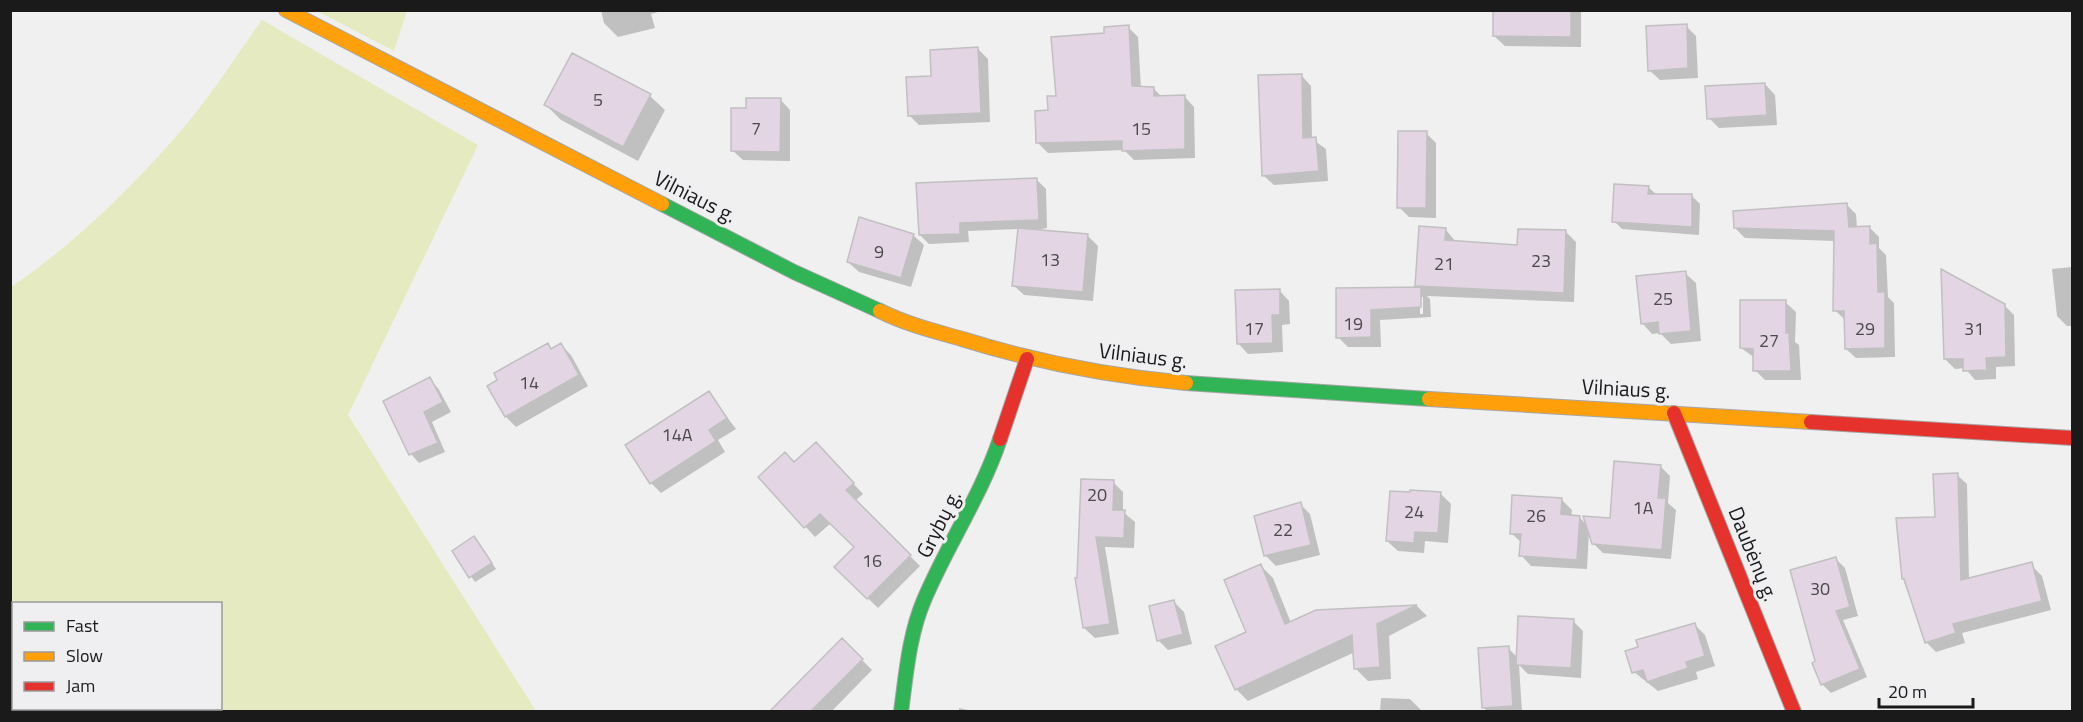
<svg xmlns="http://www.w3.org/2000/svg" width="2083" height="722" font-family="'Titillium Web',sans-serif">
  <style>
    .green { fill: #e6eac0; fill-rule: evenodd }
    .shadow { fill: #0003; fill-rule: evenodd }
    .building { fill: #e3d5e3; stroke: #c0c0c0; stroke-width: 1.5 }
    .lines { fill: none; stroke-linecap: round; stroke-linejoin: round }
    .fast-casing { stroke: #a5a5a6; stroke-width: 16 }
    .slow-casing { stroke: #a5a5a6; stroke-width: 16 }
    .jam-casing { stroke: #a5a5a6; stroke-width: 16 }
    .fast { stroke: #30b455; stroke-width: 14 }
    .slow { stroke: #ff9f0a; stroke-width: 14 }
    .jam { stroke: #e5322d; stroke-width: 14 }
    .labels { text-anchor: middle; stroke-width: 6; stroke-linejoin: round; paint-order: stroke }
    .number-label { font-size: 18px; fill: #4c494d }
    .street-label { font-size: 21px; fill: #1a1a1b; stroke: #efeff2 }
  </style>
  <rect width="100%" height="100%" fill="#f0f0f1"/>
  <path class="green" d="M317,11H407L394,51Z
    M262,20L478,145L348,415L536,711H11V287C74,245 141,179 189,121C216,89 238,53 262,20ZM14,604H220V708H14Z"/>
  <path class="shadow" d="M601,10H665L651,14L655,28L618,37L604,23Z
    M1495,10H1581V47L1505,46L1494,36Z
    M1686,26L1696,36L1698,78L1660,80L1649,70Z
    M1128,27L1138,37L1141,88H1153L1162,97L1184,96L1194,107L1195,158L1134,160L1124,150L1048,153L1037,142L1057,98L1106,34Z
    M978,49L988,59L990,122L919,125L909,115L933,78Z
    M1301,75L1311,86L1312,139L1326,149L1328,181L1274,185L1263,175Z
    M1765,84L1775,95L1777,125L1719,128L1709,118Z
    M650,96L665,110L638,161L561,120L546,105Z
    M780,99L790,110V161L743,160L732,150Z
    M1426,133L1436,143V218L1409,217L1399,207Z
    M1037,180L1046,189L1047,228L1032,231L1088,236L1098,246L1093,301L1024,295L1013,285L1019,229L968,231L969,242L929,244L920,235Z
    M1648,187L1657,195L1692,196L1700,204L1699,235L1622,229L1614,221Z
    M1846,204L1856,214L1857,228L1869,227L1879,237V248L1886,255L1888,297L1894,303L1895,357L1856,358L1846,349L1845,320L1835,310V241L1745,238L1735,228Z
    M1446,230L1456,242L1519,247L1566,232L1576,242L1574,302L1427,296L1430,299L1431,317L1380,320L1381,347H1348L1338,337L1337,289L1420,288L1417,286ZM1420,297H1423V314H1420Z
    M913,235L924,245L911,287L859,272L848,262Z
    M2072,267V326H2067L2057,316L2052,269Z
    M1685,273L1696,283L1701,341L1671,344L1660,333L1652,334L1642,323Z
    M1279,290L1289,301L1290,324L1282,325L1283,352L1248,354L1238,343Z
    M1785,302L1796,312L1795,342L1799,345L1801,380H1765L1755,370V358L1741,348Z
    M2004,305L2014,315L2015,366L1996,367V379L1975,380L1965,368L1955,369L1945,359Z
    M547,344L552,350L561,345L571,355L588,386L516,427L506,417L489,387Z
    M429,379L438,388L451,412L432,422L445,452L419,463L411,454L385,402Z
    M709,393L736,429L718,440L725,452L661,493L651,483Z
    M826,454L863,494L855,501L920,566L878,608L836,567L856,547L831,523L815,537L760,477Z
    M1660,466L1670,476L1668,503L1676,510L1671,559L1603,553L1593,543L1589,531L1587,569L1531,566L1521,555L1522,543L1511,533L1562,500L1572,510L1571,517H1579L1588,526L1611,519Z
    M1957,475L1967,484L1969,580L2032,566L2042,576L2051,610L1962,633L1965,643L1936,652L1926,642L1903,579Z
    M1113,482L1123,492V512L1135,522L1134,548L1105,547L1119,634L1095,638L1084,628L1077,579Z
    M1441,494L1451,504L1448,543L1425,541L1424,553L1398,551L1387,541Z
    M1300,504L1310,514L1320,555L1276,566L1265,555Z
    M478,543L496,569L475,582L454,552Z
    M1836,559L1845,568L1858,616L1843,620L1867,677L1831,693L1822,684L1814,663L1817,662Z
    M1261,566L1273,578L1291,623L1316,611L1416,605L1427,616L1389,636L1391,679L1368,681L1355,668V652L1248,701L1236,689Z
    M1174,602L1184,612L1192,644L1168,650L1158,640Z
    M1573,621L1583,631L1581,678L1528,674L1519,665L1522,712H1488L1484,708L1508,648L1518,658Z
    M1695,625L1705,635L1715,666L1696,672L1698,679L1658,691L1634,672Z
    M842,640L872,670L831,712H789L780,703Z
    M1381,698L1410,699L1421,710L1432,712H1380Z
    M959,708L978,712H959Z"/>
  <path class="building" d="M1493,10H1571V37L1493,36Z
    M1687,24L1688,68L1648,71L1646,26Z
    M1129,25L1132,86L1154,87V96L1185,95V149L1122,151V141L1036,143L1035,111L1048,110L1047,96H1056L1051,37L1104,33V27Z
    M978,47L981,113L908,116L906,77L931,76L930,50Z
    M572,53L651,94L623,147L544,105Z
    M1302,74L1303,138L1316,137L1319,171L1262,176L1258,75Z
    M1765,83L1767,115L1707,119L1705,86Z
    M746,98H781L780,152L731,151V108H746Z
    M1398,131H1427L1426,208H1397Z
    M1037,178L1039,220L960,223V234L919,235L916,183Z
    M1614,184L1649,186L1648,194H1692V227L1612,222Z
    M1847,203L1849,227L1870,226V244L1877,243L1878,292H1885V348L1845,349L1844,311H1833L1834,231L1734,228L1733,211Z
    M859,217L914,234L901,278L847,262Z
    M1419,226L1446,228L1445,240L1517,245L1518,229L1566,230L1564,293L1415,286Z
    M1018,228L1088,234L1083,292L1012,286Z
    M1941,269L2005,304L2006,357L1986,358L1987,370L1963,371V359H1944Z
    M1686,271L1691,331L1659,334L1658,322L1641,324L1636,276Z
    M1421,287V307L1371,310V337L1336,338V288Z
    M1280,289V315H1272L1273,343L1237,344L1235,290Z
    M1740,300H1786V333H1789L1791,371H1753V349L1740,348Z
    M548,343L551,349L561,343L579,375L505,417L487,386L497,380L494,373Z
    M430,377L443,402L424,412L438,443L409,455L383,401Z
    M709,391L727,418L709,430L716,441L650,484L625,445Z
    M816,442L854,483L846,490L911,555L867,599L834,567L854,547L820,514L804,528L758,477L785,452L794,462Z
    M1614,461L1661,465L1658,498H1666L1662,550L1592,544L1583,516L1610,518Z
    M1958,473L1961,580L2032,562L2042,601L1953,624L1956,633L1925,643L1904,579H1902L1896,518L1935,517L1933,474Z
    M1081,479L1114,480L1113,510H1125L1124,538L1096,537L1110,624L1083,628L1075,578H1077Z
    M1410,490L1441,492L1438,533L1415,532L1414,543L1386,541L1390,491L1410,492Z
    M1512,495L1562,498L1561,514L1580,516L1577,560L1519,556L1521,534H1510Z
    M1301,502L1311,545L1264,556L1254,516Z
    M474,536L492,563L469,578L452,551Z
    M1836,557L1850,607L1836,611L1860,669L1821,685L1812,663L1815,661L1790,570Z
    M1261,564L1285,624L1316,610L1417,605L1377,624L1380,667L1354,669L1352,635L1235,690L1215,646L1246,632L1224,580Z
    M1174,600L1183,634L1157,641L1149,606Z
    M1518,616L1574,619L1571,668L1516,665Z
    M1695,623L1705,656L1686,662L1688,668L1647,682L1643,670L1632,673L1625,651L1638,647L1636,640Z
    M842,638L863,659L811,711H770Z
    M1509,646L1513,706L1482,708L1478,648Z"/>
  <g class="lines">
    <defs>
      <path id="fast" d="M662,204L794,272L880,311
        M1186,383L1429,399
        M901,712C906,675 909,635 924,600C947,545 981,496 1000,439"/>
      <path id="slow" d="M286,10L662,204
        M880,311C906,324 934,331 962,339C1036,362 1109,376 1186,383
        M1429,399L1811,422"/>
      <path id="jam" d="M1674,413L1794,712
        M1811,422L2072,438
        M1000,439L1027,359"/>
    </defs>
    <use href="#fast" class="fast-casing"/>
    <use href="#slow" class="slow-casing"/>
    <use href="#jam" class="jam-casing"/>
    <use href="#fast" class="fast"/>
    <use href="#slow" class="slow"/>
    <use href="#jam" class="jam"/>
  </g>
  <g class="labels">
    <g class="number-label">
      <text x="598" y="106">5</text>
      <text x="756" y="135">7</text>
      <text x="1141" y="135">15</text>
      <text x="879" y="258">9</text>
      <text x="1050" y="266">13</text>
      <text x="1541" y="267">23</text>
      <text x="1444" y="270">21</text>
      <text x="1663" y="305">25</text>
      <text x="1353" y="330">19</text>
      <text x="1254" y="335">17</text>
      <text x="1865" y="335">29</text>
      <text x="1974" y="335">31</text>
      <text x="1769" y="347">27</text>
      <text x="529" y="389">14</text>
      <text x="677" y="441">14A</text>
      <text x="1097" y="501">20</text>
      <text x="1643" y="514">1A</text>
      <text x="1414" y="518">24</text>
      <text x="1536" y="522">26</text>
      <text x="1283" y="536">22</text>
      <text x="872" y="567">16</text>
      <text x="1820" y="595">30</text>
    </g>
    <g class="street-label">
      <text transform="translate(695 197) rotate(27)" y="7">Vilniaus g.</text>
      <text transform="translate(1143 356) rotate(7)" y="7">Vilniaus g.</text>
      <text transform="translate(1626 389) rotate(3)" y="7">Vilniaus g.</text>
      <text transform="translate(939 524) rotate(-63)" y="7">Grybų g.</text>
      <text transform="translate(1753 554) rotate(68)" y="7">Daubėnų g.</text>
    </g>
  </g>
  <rect width="2083" height="722" fill="none" stroke="#1a1a1b" stroke-width="24"/>
  <rect x="12" y="602" width="210" height="108" fill="#efeff2" stroke="#9a9a9c" stroke-width="1.5"/>
  <rect x="24" y="622" width="30" height="9" fill="#30b455" stroke="#9a9a9c" stroke-width="1.5"/>
  <text x="66" y="632" font-size="18" fill="#1a1a1b">Fast</text>
  <rect x="24" y="652" width="30" height="9" fill="#ff9f0a" stroke="#9a9a9c" stroke-width="1.5"/>
  <text x="66" y="662" font-size="18" fill="#1a1a1b">Slow</text>
  <rect x="24" y="682" width="30" height="9" fill="#e5322d" stroke="#9a9a9c" stroke-width="1.5"/>
  <text x="66" y="692" font-size="18" fill="#1a1a1b">Jam</text>
  <path d="M1879 698v9h94v-9" fill="none" stroke="#1a1a1b" stroke-width="3"/>
  <text x="1888" y="698" font-size="18" fill="#1a1a1b" stroke="#efeff2" stroke-width="4.5" paint-order="stroke">20 m</text>
</svg>
